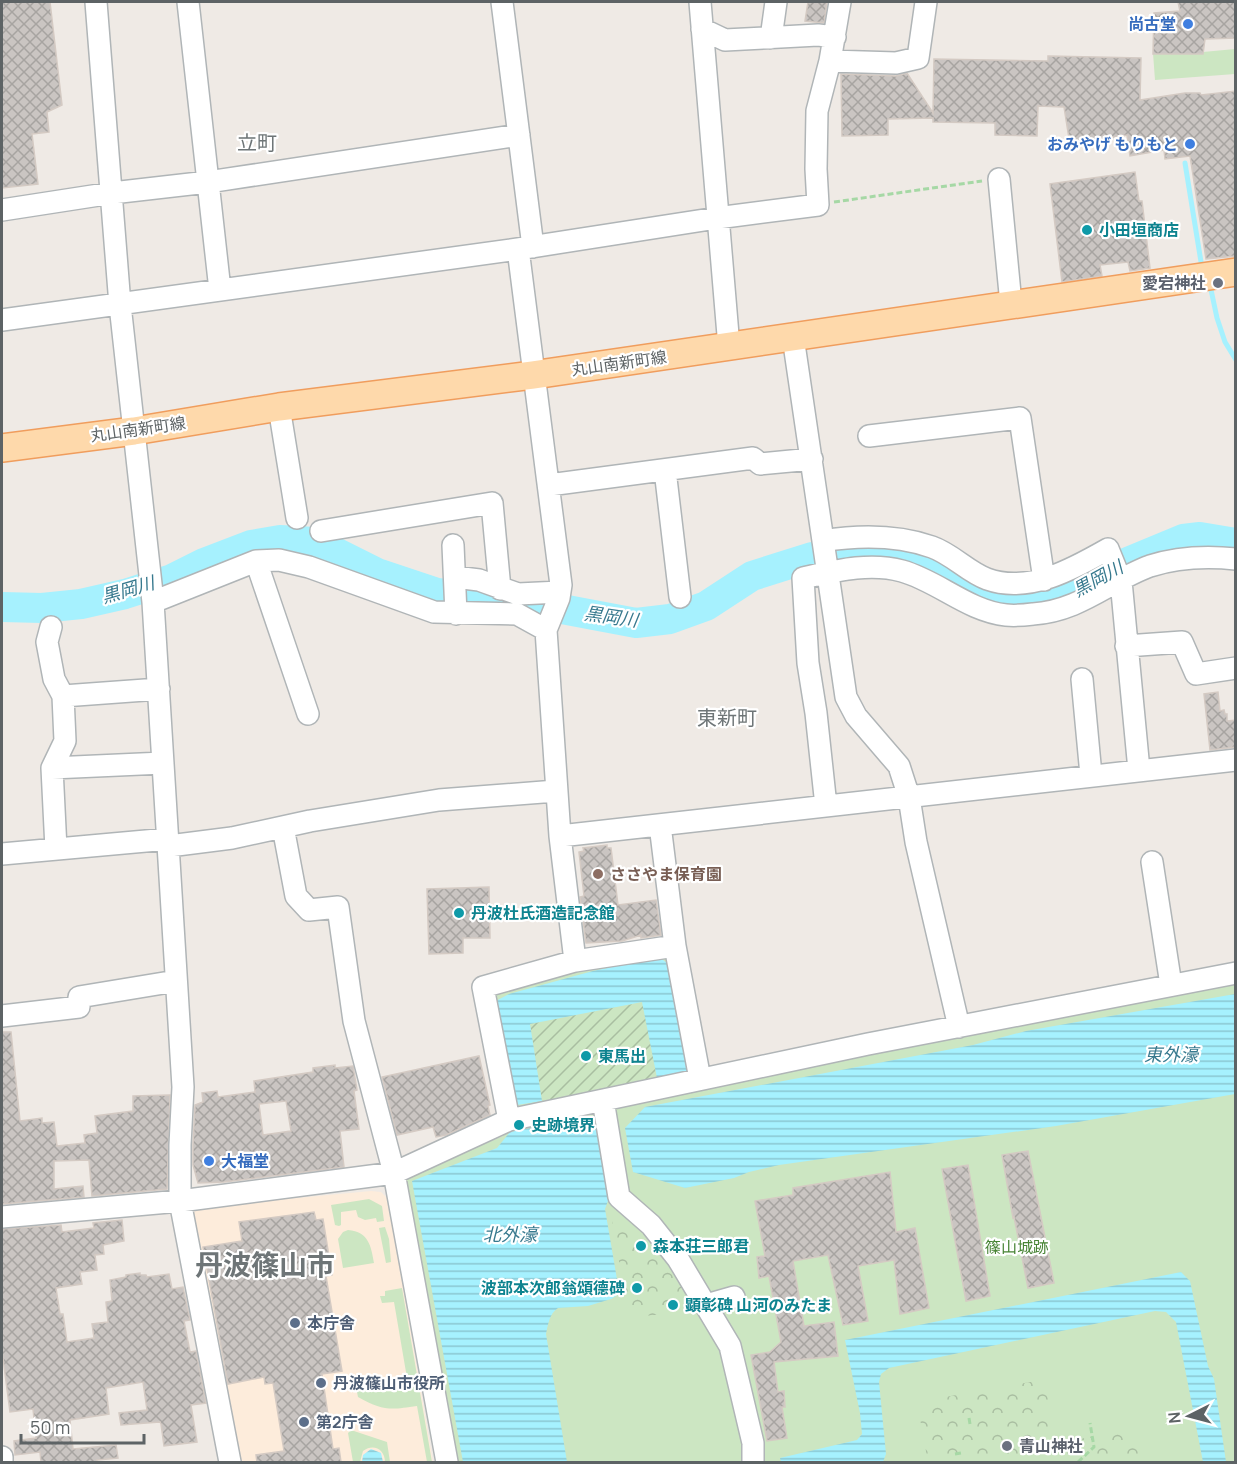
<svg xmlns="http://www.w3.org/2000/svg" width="1237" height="1464" font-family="Manrope,'Noto Sans JP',sans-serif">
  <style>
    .commercial { fill: #fdecdb }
    .green { fill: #cce6c2 }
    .forest { fill: url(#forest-crowns) }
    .garden { fill: url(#garden-furrows) }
    .water { fill: url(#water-rules) }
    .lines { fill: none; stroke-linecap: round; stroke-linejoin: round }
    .stream { stroke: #a6f1fe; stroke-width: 5 }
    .river { stroke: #a6f1fe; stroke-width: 30 }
    .building { fill: url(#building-cross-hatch); stroke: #d4cac3; stroke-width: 1.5; fill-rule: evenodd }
    .minor-casing { stroke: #b0b5b7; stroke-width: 24 }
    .major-casing { stroke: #f09d5d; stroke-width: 30 }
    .path { stroke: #a6d8a5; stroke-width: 3; stroke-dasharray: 6 3; stroke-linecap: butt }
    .minor { stroke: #fff; stroke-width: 21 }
    .major { stroke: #fed9ab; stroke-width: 27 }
    .shop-dot { fill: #3f7fe0; stroke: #fff; stroke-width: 2 }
    .culture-dot { fill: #0f9aa8; stroke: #fff; stroke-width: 2 }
    .worship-dot { fill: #6b7280; stroke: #fff; stroke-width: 2 }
    .education-dot { fill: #8d6e63; stroke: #fff; stroke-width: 2 }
    .service-dot { fill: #5c6f8a; stroke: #fff; stroke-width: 2 }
    .labels { text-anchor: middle; stroke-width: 4.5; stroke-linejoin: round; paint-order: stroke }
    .shop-label { font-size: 16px; font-weight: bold; fill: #366cbe; stroke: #fff; text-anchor: end }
    .culture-label { font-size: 16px; font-weight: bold; fill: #0d838f; stroke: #fff; text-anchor: start }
    .worship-label { font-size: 16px; font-weight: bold; fill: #5b616d; stroke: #fff; text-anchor: end }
    .street-label { font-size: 16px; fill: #5d6365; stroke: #fff }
    .education-label { font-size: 16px; font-weight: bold; fill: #785e54; stroke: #fff; text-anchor: start }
    .park-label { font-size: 16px; fill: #488435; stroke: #fff }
    .service-label { font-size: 16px; font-weight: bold; fill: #4e5e75; stroke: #fff; text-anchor: start }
    .water-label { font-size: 18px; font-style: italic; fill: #37798e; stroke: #fff }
    .quarter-label { font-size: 20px; fill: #6e7577; stroke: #fff }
    .town-label { font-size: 28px; font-weight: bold; fill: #6e7577; stroke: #fff }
  </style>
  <defs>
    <pattern id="forest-crowns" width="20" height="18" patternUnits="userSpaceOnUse" patternTransform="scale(1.5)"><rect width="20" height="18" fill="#cce6c2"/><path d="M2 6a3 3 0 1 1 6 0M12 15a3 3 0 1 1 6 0" fill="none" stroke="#a9bea1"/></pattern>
    <pattern id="garden-furrows" width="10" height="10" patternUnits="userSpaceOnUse" patternTransform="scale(1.5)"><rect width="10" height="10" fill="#cce6c2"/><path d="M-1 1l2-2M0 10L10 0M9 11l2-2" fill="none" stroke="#a9bea1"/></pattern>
    <pattern id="water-rules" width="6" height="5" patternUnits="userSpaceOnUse" patternTransform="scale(1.5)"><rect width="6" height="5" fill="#a6f1fe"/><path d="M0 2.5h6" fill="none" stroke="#8ac7d1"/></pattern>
    <pattern id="building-cross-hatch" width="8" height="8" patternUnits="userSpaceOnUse" patternTransform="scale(1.5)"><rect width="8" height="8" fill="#cac5c2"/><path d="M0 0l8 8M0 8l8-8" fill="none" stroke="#a7a4a1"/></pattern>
  </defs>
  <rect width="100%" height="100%" fill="#efeae5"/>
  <path class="commercial" d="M371,1191L381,1192L388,1199L433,1462H237L192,1218L195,1210L201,1207Z"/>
  <path class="green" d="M1235,49V74L1155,80L1153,53L1203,52Z
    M674,945L697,1083L1235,981V1462H458L406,1177L503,1136L508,1130L491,984Z
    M369,1199L382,1206L384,1221L377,1222L376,1218L365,1220L358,1217L356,1210L341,1212V1225L339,1226L335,1225L331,1205Z
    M385,1227L389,1239L391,1262L386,1263L379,1228Z
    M348,1230C369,1232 371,1246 374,1263L343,1268L338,1239L343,1232Z
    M402,1288L432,1462H427L417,1406C390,1410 383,1411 358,1397L357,1392L358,1386L407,1378L394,1302L382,1303L380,1296H385V1291Z
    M351,1430L387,1442L390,1462H385C385,1450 374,1443 363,1451L360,1462H353L348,1433Z"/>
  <path class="forest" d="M614,1207H618L646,1235L689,1296C680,1315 652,1316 634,1316L626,1303L611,1214Z
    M1036,1381L1047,1394L1055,1435L1065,1442L1129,1429L1138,1435L1145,1462H928L918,1408L922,1401Z"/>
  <path class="garden" d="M643,1002L657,1078L542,1101L530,1024Z"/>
  <path class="water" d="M659,957L667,963L671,970L690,1073L657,1078L642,1002L530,1024L542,1101L517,1105L494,1008L496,1001L509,994L593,971Z
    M1235,994V1094L1056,1126L779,1165L749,1172L734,1178L685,1188L633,1172L625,1128L645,1107L973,1045L1026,1031Z
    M594,1116L609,1198L605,1209L619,1291L616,1296L611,1299L588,1306L558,1308C549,1314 548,1325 546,1334L567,1462H463L412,1181L497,1148L510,1132Z
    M1181,1272L1190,1281L1208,1366L1214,1379L1226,1462H1203L1176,1322L1166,1312L1155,1311L889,1368L881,1374L879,1382L886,1454L883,1462H781L780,1458L857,1440L862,1434L860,1413L845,1340Z
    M371,1449L381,1453L383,1462H362L363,1455Z"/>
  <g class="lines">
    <path class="stream" d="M1185,163L1202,268
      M1210,285L1217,318L1225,342L1236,360"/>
    <path class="river" d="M2,607L42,608L81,604L125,594L172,579L204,563L251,545L280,540L315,542L377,573L437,593L530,603L636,623L670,619L706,606L752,576L812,557L853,559L923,556L954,573L979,596L1005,605L1035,604L1065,597L1113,568L1183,539L1200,537L1236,543"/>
  </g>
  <path class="building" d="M2,2H50L62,105L47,112L49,132L32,134L38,184L2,188Z
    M808,2H827L824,23L805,21Z
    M1178,2H1236V38L1205,39L1203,54H1153L1154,13L1180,11Z
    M1048,56L1141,58L1140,100L1185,93H1200L1201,95L1236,91V256L1206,259L1190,156L1165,159L1164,150L1130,156L1127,135L1070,145L1064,107L1038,106L1037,136L995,135V123L933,122V118L888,119V135L842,136L841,74L896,76L907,73L933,113L934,59L1048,61Z
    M1135,172L1139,201H1142L1150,268L1130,271L1128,262L1100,265L1102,276L1062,282L1050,184Z
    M1218,692L1220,711L1224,710L1225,714H1227V721L1236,720V747L1210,750L1204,694Z
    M607,845V848H611L618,905L656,900L661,935L641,938V935L622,941L586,943L580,897L584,896L579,852L584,851L583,848Z
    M489,887L490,938H463V953L429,954L427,889Z
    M2,1032H11L20,1121L42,1118V1123L54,1122L57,1146L85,1143L84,1135L97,1133L95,1116L133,1111V1096L170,1095L167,1189L92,1196L89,1160L54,1161V1189L83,1186L84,1197L2,1204Z
    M479,1056L490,1105L488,1106L490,1115L446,1135L436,1137L433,1127L397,1135L382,1077Z
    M335,1065V1068L353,1066L357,1090L354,1091L359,1129L340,1131L344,1167L224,1182L198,1183L193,1165V1145L195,1105L203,1102L202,1093L217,1091L218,1097L255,1092L254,1081L313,1072V1068ZM286,1101L291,1131L263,1135L259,1104Z
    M1028,1151L1054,1283L1028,1288L1014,1217L1013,1218L1002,1155Z
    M968,1165L990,1296L966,1301L942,1169Z
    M890,1172L896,1232L915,1228L929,1308L900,1314L894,1260L858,1266L868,1321L843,1325L828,1255L793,1261L804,1326L834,1322L838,1356L774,1362L778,1392L784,1391L785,1407H782L787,1438L767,1441L751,1355L770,1352L781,1342L769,1276L759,1278L757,1257L765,1256L755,1201L793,1195V1188Z
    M314,1212L316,1220L323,1219L332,1275L326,1276L342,1371L322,1374L333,1449L339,1448L341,1462H257L256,1455L284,1451L273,1383L265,1384L264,1377L228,1384L203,1247L242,1241L239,1222Z
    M122,1220L124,1241L103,1245L104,1254L95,1255L97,1270L80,1272L82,1284L56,1288L60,1314H63L67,1342L94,1338L92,1324L108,1322L106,1302L112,1301L110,1280L126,1277V1275L140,1273V1275H146L147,1277L169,1274L172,1289L183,1287L190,1320L184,1321L190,1352L196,1351L206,1403L191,1405L197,1442L164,1446L161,1424L160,1422L121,1425L119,1413L147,1410L143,1382L106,1388L109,1414L70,1420L73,1449L116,1445L118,1458L97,1460V1462H41L40,1452L15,1455L14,1441L36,1438L33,1409L10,1412L2,1351V1229L61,1225L62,1232L94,1228L93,1223Z"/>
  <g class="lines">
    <defs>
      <path id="minor" d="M96,2L120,305L153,602L183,1087L180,1145V1201L230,1462
        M188,2L220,290
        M502,2L533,247
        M700,2L729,347
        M702,29L725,40L818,35L835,37
        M771,38L776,2
        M830,61L896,63L918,58L926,2
        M999,179L1011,304
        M2,210L112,193L208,182L519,135
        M518,249L561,585L559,598L546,630L560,836L575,961
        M2,320L518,249L717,218L818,205L816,169L817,111L830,61L840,2
        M793,337L846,697L856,716L899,766L909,797L916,842L959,1027
        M279,407L297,518
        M869,436L1020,418L1044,580
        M665,470L680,597
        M549,485L753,458L760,464L812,459
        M321,531L492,503L500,589
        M823,541C860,535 897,535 932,547C952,554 968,572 987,579C1029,594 1073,569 1108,549L1121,581L1139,770
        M453,545L456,614
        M256,561L308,714
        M455,577L479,580L518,594L560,592
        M153,602L256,561L279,560L309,567L434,612L517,614L546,630
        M51,627L47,642L54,679L63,696L65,741L52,768L56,849
        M1126,646L1182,642L1196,674L1236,668
        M1082,679L1091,775
        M63,696L159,689
        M52,768L163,763
        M826,806L816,713L808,663L803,578C835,571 869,562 902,571C938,581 968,611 1006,615C1015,616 1025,615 1033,614C1080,611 1109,581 1150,566C1178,557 1207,556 1236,559
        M660,825L675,946L700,1079
        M283,827L296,896L309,910L338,907L354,1021L394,1173L447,1462
        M560,836L1236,760
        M169,846L232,838L310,821L439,800L556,791
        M2,854L168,839
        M1152,862L1171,985
        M2,1016L79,1007V997L176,981
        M603,1100L619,1197L651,1225L678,1259L730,1346L753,1443V1462
        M509,1120L483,987L575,961L675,946
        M2,1217L180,1201L394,1173L509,1120L868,1044L1236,973
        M706,1305L734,1297
        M2,1457V1462"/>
      <path id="major" d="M2,448L134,431L279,407L533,375L1236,272"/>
    </defs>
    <use href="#minor" class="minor-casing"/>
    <use href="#major" class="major-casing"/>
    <path class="path" d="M834,202L982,181
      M969,1418L970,1424
      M955,1454L961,1453
      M1078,1462L1094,1447L1090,1423"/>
    <use href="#minor" class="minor"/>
    <use href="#major" class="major"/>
  </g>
  <g class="shop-dot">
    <circle cx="1188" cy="24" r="6"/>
    <circle cx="1190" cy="144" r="6"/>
    <circle cx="209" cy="1161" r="6"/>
  </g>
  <g class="culture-dot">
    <circle cx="1087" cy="230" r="6"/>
    <circle cx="459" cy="913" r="6"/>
    <circle cx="586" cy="1056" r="6"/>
    <circle cx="519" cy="1125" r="6"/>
    <circle cx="641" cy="1246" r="6"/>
    <circle cx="637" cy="1288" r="6"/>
    <circle cx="673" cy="1305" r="6"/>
  </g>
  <g class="worship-dot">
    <circle cx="1218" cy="283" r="6"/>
    <circle cx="1007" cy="1446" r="6"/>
  </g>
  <circle class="education-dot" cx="598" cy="874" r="6"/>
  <g class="service-dot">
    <circle cx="295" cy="1323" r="6"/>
    <circle cx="321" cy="1383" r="6"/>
    <circle cx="304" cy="1422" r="6"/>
  </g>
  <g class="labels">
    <g class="shop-label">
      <text x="1176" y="30">尚古堂</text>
      <text x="1178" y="150">おみやげ もりもと</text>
      <text x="221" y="1167" text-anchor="start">大福堂</text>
    </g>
    <g class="culture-label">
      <text x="1099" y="236">小田垣商店</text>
      <text x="471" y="919">丹波杜氏酒造記念館</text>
      <text x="598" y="1062">東馬出</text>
      <text x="531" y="1131">史跡境界</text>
      <text x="653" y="1252">森本荘三郎君</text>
      <text x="625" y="1294" text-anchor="end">波部本次郎翁頌德碑</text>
      <text x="685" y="1311">顕彰碑 山河のみたま</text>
    </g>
    <g class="worship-label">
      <text x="1206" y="289">愛宕神社</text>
      <text x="1019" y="1452" text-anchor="start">青山神社</text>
    </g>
    <g class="street-label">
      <text transform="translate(619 363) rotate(-8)" y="6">丸山南新町線</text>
      <text transform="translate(138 429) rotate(-8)" y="6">丸山南新町線</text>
    </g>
    <g class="education-label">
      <text x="610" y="880">ささやま保育園</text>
    </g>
    <g class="park-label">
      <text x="1017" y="1253">篠山城跡</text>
    </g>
    <g class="service-label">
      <text x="307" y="1329">本庁舎</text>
      <text x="333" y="1389">丹波篠山市役所</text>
      <text x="316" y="1428">第2庁舎</text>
    </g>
    <g class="water-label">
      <text transform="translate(1098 579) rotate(-29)" y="6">黒岡川</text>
      <text transform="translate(128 590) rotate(-16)" y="6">黒岡川</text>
      <text transform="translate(611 617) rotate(8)" y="6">黒岡川</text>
      <text x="1171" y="1061">東外濠</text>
      <text x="510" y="1241">北外濠</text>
    </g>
    <g class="quarter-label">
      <text x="257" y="150">立町</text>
      <text x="727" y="725">東新町</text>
    </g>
    <g class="town-label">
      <text x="265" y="1275">丹波篠山市</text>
    </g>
  </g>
  <rect width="1237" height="1464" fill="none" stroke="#5d6365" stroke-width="6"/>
  <g transform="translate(1189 1416) rotate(264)" stroke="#ffffff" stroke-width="4.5" paint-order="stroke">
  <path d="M0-4.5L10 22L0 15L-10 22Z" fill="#5d6365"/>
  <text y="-9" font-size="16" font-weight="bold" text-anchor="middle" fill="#5d6365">N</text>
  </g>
  <path d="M21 1434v9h123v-9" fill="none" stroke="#5d6365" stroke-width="3"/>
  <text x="30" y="1434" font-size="18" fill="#5d6365" stroke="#ffffff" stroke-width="4.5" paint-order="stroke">50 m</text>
</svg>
